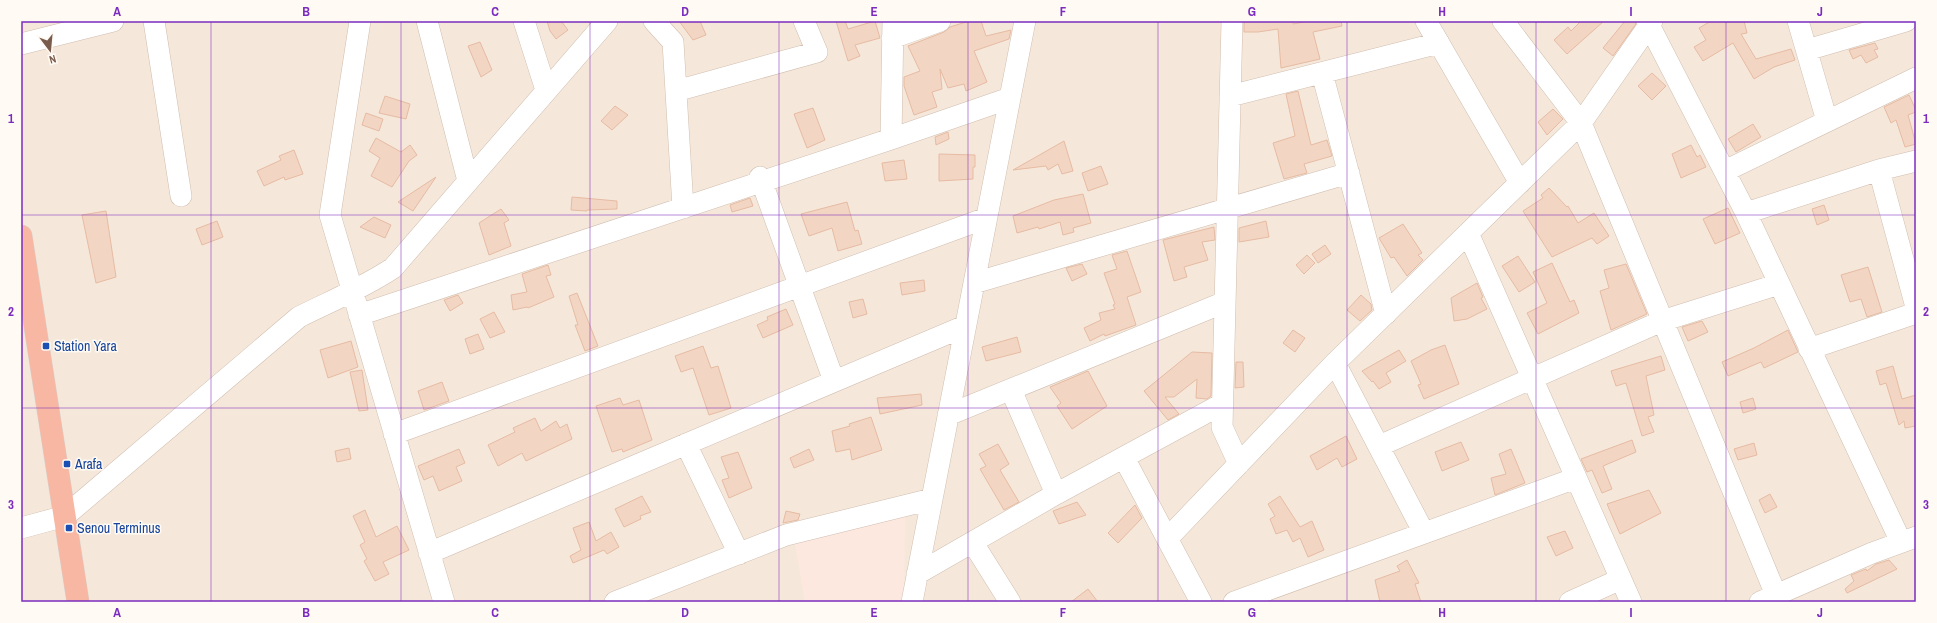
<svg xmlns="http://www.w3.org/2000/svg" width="1937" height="623" font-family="'Archivo Narrow',sans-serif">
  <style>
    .residential { fill: #f5e8da }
    .commercial { fill: #fde8e0 }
    .building { fill: #f3d5c3; stroke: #e6bba3 }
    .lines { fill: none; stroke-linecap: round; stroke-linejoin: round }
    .minor-casing { stroke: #d1beb0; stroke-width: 22 }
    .highway-casing { stroke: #dad1cd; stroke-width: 23 }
    .minor { stroke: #fff; stroke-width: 21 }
    .highway { stroke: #f7b7a3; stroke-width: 22 }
    .grid { fill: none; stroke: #7b2cbf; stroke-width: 1; stroke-opacity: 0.55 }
    .transit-dot { fill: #1a4fb4; stroke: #fffaf3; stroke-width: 1.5 }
    .labels { text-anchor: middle; stroke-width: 3; stroke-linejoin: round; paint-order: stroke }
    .transit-label { font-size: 14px; fill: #164399; stroke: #fffaf3; text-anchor: start }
    .neatline { fill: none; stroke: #7b2cbf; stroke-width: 1.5 }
    .grid-label { font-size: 13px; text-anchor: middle; font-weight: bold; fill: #7b2cbf }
  </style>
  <rect width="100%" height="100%" fill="#fdf6ec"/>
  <path class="residential" d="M21,21H1916V602H21Z"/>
  <path class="commercial" d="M905,515L904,602H805L795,543Z"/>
  <path class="building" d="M547,21H561L568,30L556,39L550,31Z
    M679,21H700L706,35L693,40Z
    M836,21H845L848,29L875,21L880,38L855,45L860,56L848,61Z
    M969,21H981L986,36L1011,30L1009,39L974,51L987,82L966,91L964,84L948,88L940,69L942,89L932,92L937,107L914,115L904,86V77L920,71L908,46L944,32L950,27Z
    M1244,21H1293V24L1309,21H1341L1342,26L1313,32L1320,59L1281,68L1278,29L1258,32H1244Z
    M1581,21H1604L1567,54L1554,40L1568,27L1571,31Z
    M1625,21H1635L1636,24L1613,56L1603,48Z
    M1711,21H1744L1747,33L1741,34L1756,59L1791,49L1795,60L1774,67L1754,79L1733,43L1703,61L1694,47L1706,40L1699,28Z
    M480,42L492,70L481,77L468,46Z
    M1875,43L1878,49L1874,50L1878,57L1866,63L1861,55L1853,59L1849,50Z
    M1652,73L1666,86L1652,100L1638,86Z
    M1298,91L1311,145L1327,140L1332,156L1304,164L1307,173L1284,179L1273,143L1295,136L1286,94Z
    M1909,95L1916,110V112L1908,115L1916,144L1905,147L1896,120L1891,123L1884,107Z
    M385,96L410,104L406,119L379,113Z
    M615,106L628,115L612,130L601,121Z
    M813,108L825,140L807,148L794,114Z
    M1553,109L1563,119L1547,135L1538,122Z
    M366,113L383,119L379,131L362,125Z
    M1753,124L1761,137L1736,152L1728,139Z
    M948,132L949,139L936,145L935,137Z
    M376,138L401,152L410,145L417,155L409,161L392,187L371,176L380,158L369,151Z
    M1064,141L1073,171L1062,174L1058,164L1048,170L1046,166L1013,170Z
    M1691,145L1697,157L1700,155L1706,167L1681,178L1672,154Z
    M294,150L303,174L285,180L284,177L264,186L257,171L281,160L279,156Z
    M939,154L975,155V167H973V179L939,181Z
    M904,160L907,179L885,181L882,163Z
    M1101,166L1108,184L1088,191L1082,173Z
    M436,177L413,211L398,202Z
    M1549,188L1567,207L1568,206L1578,223L1594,213L1609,236L1597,244L1592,238L1552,257L1523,211L1543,198L1541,195Z
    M1083,194L1091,223L1073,228L1074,232L1063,235L1060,222L1039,229L1038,227L1017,233L1013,216L1054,200Z
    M572,197L617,201V209L587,210V211L571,210Z
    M750,198L753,206L732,212L730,205Z
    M847,202L855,231L858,230L862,244L838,251L832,228L809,236L801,214Z
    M1824,205L1829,220L1817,225L1812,209Z
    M1728,208L1740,233L1715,244L1703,219Z
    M501,209L509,220L504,223L511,246L489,255L479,223Z
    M106,211L116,277L96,283L82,215Z
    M374,217L391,225L385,238L360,227Z
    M217,221L223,237L202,245L196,229Z
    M1266,221L1269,237L1239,242V228Z
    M1403,224L1422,253L1418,255L1423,260L1407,276L1394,257L1391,258L1379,238Z
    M1214,227L1215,240L1202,242L1208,260L1184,267L1187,277L1174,281L1163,240Z
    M1325,245L1331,254L1318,263L1312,254Z
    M1127,251L1141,292L1127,297L1136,325L1105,336L1104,334L1090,341L1084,328L1101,320L1099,313L1115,309L1113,305L1115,304L1104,273L1117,269L1112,255Z
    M1307,255L1315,263L1304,274L1296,265Z
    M1518,256L1535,282L1519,292L1502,266Z
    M1552,263L1570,302L1574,300L1579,313L1538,334L1527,313L1547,303L1533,272Z
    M1082,264L1087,274L1072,281L1066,268Z
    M1626,264L1647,314L1611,330L1600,291L1609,288L1604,270Z
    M548,265L551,275L546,276L554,297L528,308L527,307L513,310L511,295L527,292L522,274Z
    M1868,267L1882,312L1867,317L1861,299L1850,302L1841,275Z
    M924,280L925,291L902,295L900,283Z
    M1477,283L1483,297L1481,298L1487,309L1467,319L1454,321L1451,298Z
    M577,293L598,346L585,351L575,325H578L569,296Z
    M458,295L463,303L450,311L444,300Z
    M1361,295L1371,304L1372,310L1360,321L1347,310Z
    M863,299L867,314L853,318L849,302Z
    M786,309L793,325L763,338L757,325L768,320L767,317Z
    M494,312L505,332L490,338L480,319Z
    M1702,321L1708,332L1688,341L1682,327Z
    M1293,330L1305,338L1295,352L1283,343Z
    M1788,330L1798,352L1764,368L1761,362L1728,376L1722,362L1754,348Z
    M478,334L484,349L470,354L465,339Z
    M1017,337L1021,352L986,361L982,347Z
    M351,341L358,367L328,378L320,350Z
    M1445,345L1459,384L1424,399L1418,385L1421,384L1411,361L1431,350Z
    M703,346L711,368L718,366L731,408L709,415L693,368L681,372L675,356Z
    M1399,350L1406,361L1386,373L1391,382L1379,389L1373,381L1372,382L1362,371Z
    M1192,352L1212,353L1211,396L1207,399L1196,398L1197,379L1174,397H1165L1179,414L1168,420L1144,391Z
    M1661,356L1665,370L1646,376L1654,415L1648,417L1654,432L1642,436L1626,383L1616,386L1611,371Z
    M1236,362H1243L1244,387L1235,388Z
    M1893,366L1902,399L1916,395V426L1905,428L1904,421L1899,425L1886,383L1880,385L1876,371Z
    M362,370L368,410L359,411L350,372Z
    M1088,371L1107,406L1072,429L1057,406L1061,403L1050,387Z
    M442,382L449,401L424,410L418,391Z
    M921,394L922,405L880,414L877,398Z
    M620,398L623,405L639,400L652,440L623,452L622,449L612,452L596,406Z
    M1753,398L1756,409L1743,413L1740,402Z
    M871,417L882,450L852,460L850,449L836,452L832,431L850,426L849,424Z
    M535,418L541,431L556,421L560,428L567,424L572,439L526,461L522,453L498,466L488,445L515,432L513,428Z
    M1346,436L1357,459L1342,467L1337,458L1317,470L1310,456Z
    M1632,440L1636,452L1603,466L1612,489L1602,493L1592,470L1587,472L1581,459Z
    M1461,442L1469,460L1442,471L1435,452Z
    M1754,443L1757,455L1738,460L1734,449Z
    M998,444L1009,464L1000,470L1019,502L1004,510L980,469L986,466L979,454Z
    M349,448L351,459L337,462L335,451Z
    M459,449L465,463L456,467L462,481L439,491L433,476L424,480L418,466Z
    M809,449L814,460L794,468L790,458Z
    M1511,449L1525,483L1495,495L1491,478L1506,474L1499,454Z
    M738,452L752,488L729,498L722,480L729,478L721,457Z
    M1649,490L1661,513L1620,534L1607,504Z
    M1770,494L1777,507L1765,513L1759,500Z
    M642,496L651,512L640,516L641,519L624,527L615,509Z
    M1280,496L1300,527L1312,521L1324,550L1308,557L1300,538L1293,542L1287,530L1276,534L1270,519L1275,516L1268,504Z
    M1077,502L1086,515L1059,524L1053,511Z
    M1135,505L1142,518L1118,543L1108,533Z
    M365,510L376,537L397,526L409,550L383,562L389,574L375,581L364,561L367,559L360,545L365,542L353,516Z
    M786,511L800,514L798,520L783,523Z
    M589,522L596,541L611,532L619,547L607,554L604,550L573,563L570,556L581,550L573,528Z
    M1565,531L1573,548L1556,556L1547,537Z
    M1407,560L1419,583L1415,584L1421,602H1380L1375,580L1400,571L1397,566Z
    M1889,560L1897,569L1847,593L1845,589L1854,581L1851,575L1866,569L1867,571L1876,564Z
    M1088,589L1098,602H1071Z"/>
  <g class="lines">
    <defs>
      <path id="minor" d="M154,21L181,196
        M360,21L330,215L444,602
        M427,21L468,181
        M524,21L546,90
        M654,21L673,42L683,208
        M1232,21L1222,427L1239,464
        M1426,21L1520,183
        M1503,21L1581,123L1776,595
        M1647,21L1746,213L1901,542
        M1798,21L1827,121
        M892,38L940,21
        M21,44L113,21
        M1807,50L1906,21
        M1322,73L1386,314
        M676,91L817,52L804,21
        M1230,96L1439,43
        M891,139L893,21
        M1879,170L1916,307
        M1725,171L1916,78
        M760,177L834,381
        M1746,213L1879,170L1916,161
        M1468,233L1631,602
        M974,283L1349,173
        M359,315L891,139L1010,98
        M1809,349L1916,313
        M1335,363L1424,533
        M1011,390L1056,494
        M948,415L1225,302
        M394,434L986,218
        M686,444L739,554
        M1379,446L1662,321L1779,284
        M1124,458L1201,602
        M21,528L65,516L299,317C331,301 363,288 393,268L607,21
        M1167,539L1335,363L1581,123L1652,21
        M973,543L1010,602
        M429,553L965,326
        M917,574L1056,494L1222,404
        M615,602L786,535L932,499
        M912,602L1025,21
        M1234,602L1576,478
        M1570,602L1621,579
        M1760,602L1872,553L1916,537"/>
      <path id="highway" d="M21,236L78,602"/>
    </defs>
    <use href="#minor" class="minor-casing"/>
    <use href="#highway" class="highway-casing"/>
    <use href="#minor" class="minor"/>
    <use href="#highway" class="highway"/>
  </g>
  <path class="grid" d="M211,21V602M401,21V602M590,21V602M779,21V602M968,21V602M1158,21V602M1347,21V602M1536,21V602M1726,21V602M21,215H1916M21,408H1916"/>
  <g class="transit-dot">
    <rect x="42" y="342" width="8" height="8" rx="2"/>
    <rect x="63" y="460" width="8" height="8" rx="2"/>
    <rect x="65" y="524" width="8" height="8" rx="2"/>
  </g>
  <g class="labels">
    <g class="transit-label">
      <text x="54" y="351">Station Yara</text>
      <text x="75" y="469">Arafa</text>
      <text x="77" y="533">Senou Terminus</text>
    </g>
  </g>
  <rect width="1937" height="623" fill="none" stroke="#fffaf3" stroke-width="44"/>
  <g transform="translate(50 50) rotate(164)" stroke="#fffaf3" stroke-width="3" paint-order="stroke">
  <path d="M0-3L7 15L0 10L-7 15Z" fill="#7a5c4d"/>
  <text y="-6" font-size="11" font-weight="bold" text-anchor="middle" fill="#7a5c4d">N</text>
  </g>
  <rect x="22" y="22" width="1893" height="579" class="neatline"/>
  <g class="grid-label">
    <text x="117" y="16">A</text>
    <text x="306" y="16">B</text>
    <text x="495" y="16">C</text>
    <text x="685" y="16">D</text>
    <text x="874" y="16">E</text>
    <text x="1063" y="16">F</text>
    <text x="1252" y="16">G</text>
    <text x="1442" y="16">H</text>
    <text x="1631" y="16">I</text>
    <text x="1820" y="16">J</text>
    <text x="11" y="123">1</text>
    <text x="1926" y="123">1</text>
    <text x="11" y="316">2</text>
    <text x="1926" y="316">2</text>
    <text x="11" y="509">3</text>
    <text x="1926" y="509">3</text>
    <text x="117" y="617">A</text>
    <text x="306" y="617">B</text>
    <text x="495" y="617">C</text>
    <text x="685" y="617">D</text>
    <text x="874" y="617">E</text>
    <text x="1063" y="617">F</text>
    <text x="1252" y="617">G</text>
    <text x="1442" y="617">H</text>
    <text x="1631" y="617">I</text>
    <text x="1820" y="617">J</text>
  </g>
</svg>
